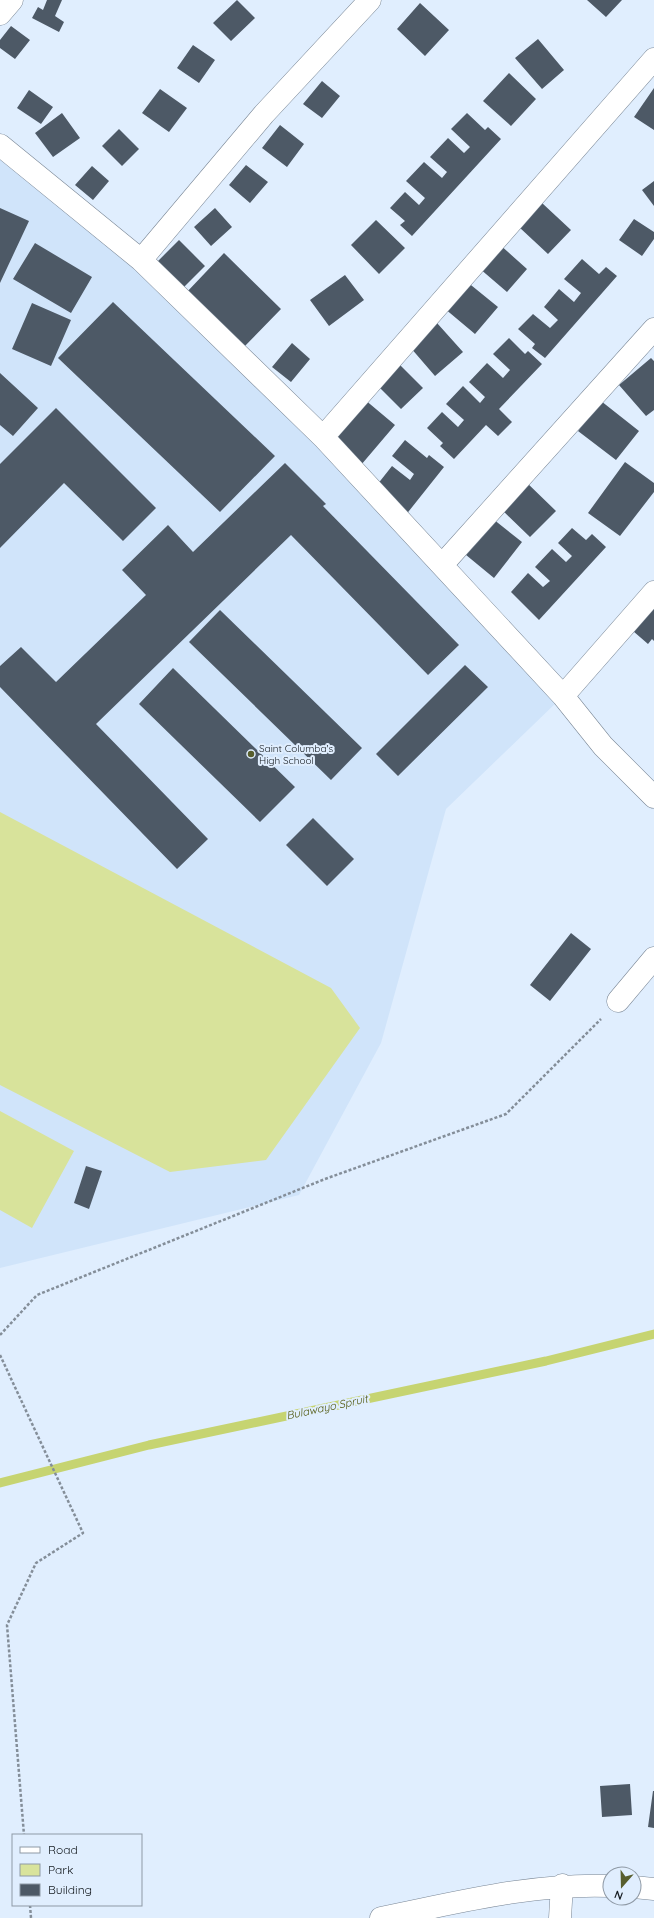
<svg xmlns="http://www.w3.org/2000/svg" width="654" height="1918" font-family="Quicksand,sans-serif">
  <style>
    .built { fill: #d0e4fa }
    .green { fill: #d8e39b }
    .lines { fill: none; stroke-linecap: round; stroke-linejoin: round }
    .stream { stroke: #c6d471; stroke-width: 9 }
    .building { fill: #4d5966 }
    .street-casing { stroke: #798695; stroke-width: 23 }
    .path { stroke: #848e99; stroke-width: 2.5; stroke-dasharray: 3 2; stroke-linecap: butt }
    .street { stroke: #fff; stroke-width: 22 }
    .poi-dot { fill: #585e2d; stroke: #e0eefe; stroke-width: 1.5 }
    .labels { text-anchor: middle; stroke-width: 4; stroke-linejoin: round; paint-order: stroke }
    .poi-label { font-size: 10px; fill: #141a1f; stroke: #e0eefe; text-anchor: start }
    .water-label { font-size: 11px; font-style: italic; fill: #50580e; stroke: #e0eefe }
  </style>
  <rect width="100%" height="100%" fill="#e0eefe"/>
  <path class="built" d="M0,153L137,264L322,443L559,700L446,809L381,1043L299,1195L0,1268Z"/>
  <path class="green" d="M0,812L331,988L360,1028L266,1160L170,1172L0,1085Z
    M0,1111L74,1151L32,1228L0,1210Z"/>
  <g class="lines">
    <path class="stream" d="M0,1483L149,1445L546,1361L654,1334"/>
  </g>
  <path class="building" d="M47,0H62L55,16L64,22L59,32L32,18L38,7L43,10Z
    M237,0L255,18L231,41L213,23Z
    M587,0H622L606,17Z
    M420,3L449,30L425,56L397,29Z
    M11,26L30,40L15,59L0,48V40Z
    M538,39L564,70L542,89L515,58Z
    M193,45L215,60L199,83L177,68Z
    M509,73L536,99L511,126L483,101Z
    M322,81L340,96L322,118L303,104Z
    M654,88V130L634,117Z
    M160,89L187,108L169,132L142,113Z
    M29,90L53,107L41,124L17,108Z
    M62,113L80,138L53,157L35,133Z
    M467,113L485,130L488,127L501,139L412,236L400,225L405,221L390,208L405,192L419,205L425,198L406,181L424,162L442,178L447,172L430,157L448,138L464,153L470,147L451,129Z
    M280,125L304,144L287,167L262,148Z
    M119,129L139,149L122,166L102,146Z
    M246,165L268,182L250,203L229,185Z
    M92,166L109,181L93,200L75,185Z
    M654,181V206L642,190Z
    M542,203L571,230L548,254L519,227Z
    M0,208L29,221L0,283Z
    M215,208L232,227L211,246L194,227Z
    M634,219L654,232V239L642,256L619,240Z
    M376,220L405,248L379,274L351,245Z
    M179,240L205,266L182,289L156,263Z
    M35,243L92,277L71,313L13,279Z
    M499,244L527,269L507,292L479,268Z
    M224,253L281,309L242,349L185,294Z
    M582,259L599,274L606,267L617,276L545,358L532,348L535,344L518,329L533,314L550,328L558,320L544,307L559,289L574,302L581,293L564,279Z
    M345,275L364,300L329,326L310,300Z
    M466,281L498,307L475,334L444,308Z
    M113,302L275,456L220,512L58,358Z
    M32,303L71,320L51,366L12,349Z
    M437,323L463,352L435,376L410,347Z
    M509,338L525,354L528,351L542,364L499,409L512,422L498,436L486,425L454,459L440,446L443,443L427,428L442,412L458,427L464,420L446,404L463,386L480,403L485,397L469,382L487,363L503,378L510,370L493,354Z
    M292,343L310,359L291,382L272,367Z
    M651,358L654,361V410L646,416L619,385Z
    M400,365L423,388L401,409L378,386Z
    M0,373L38,408L13,436L0,425Z
    M364,399L395,425L361,465L330,439Z
    M601,401L639,431L616,460L578,431Z
    M56,408L156,508L123,541L64,483L0,548V464Z
    M405,440L427,458L429,455L444,467L405,516L377,485L392,466L410,480L414,474L392,456Z
    M625,462L654,483V492L620,536L588,513Z
    M285,463L326,504L323,506L459,645L428,675L291,535L96,724L208,839L177,869L0,687V666L21,647L56,682L146,595L122,570L168,525L193,552Z
    M524,480L556,511L530,537L498,506Z
    M488,515L522,542L494,578L460,550Z
    M572,528L586,540L592,534L606,547L539,620L511,592L528,573L543,587L550,581L535,567L552,549L566,562L572,556L558,543Z
    M654,606V641L652,639L648,644L633,631Z
    M220,610L362,748L331,780L189,642Z
    M465,665L488,687L398,776L376,754Z
    M173,668L295,787L260,822L139,704Z
    M313,818L354,859L327,886L286,845Z
    M571,933L591,949L550,1001L530,985Z
    M86,1166L102,1171L89,1209L74,1203Z
    M630,1784L632,1815L602,1817L600,1786Z
    M653,1791H654V1828L648,1827Z"/>
  <g class="lines">
    <defs>
      <path id="street" d="M0,14L12,0
        M0,145L141,260L323,437L563,696L603,746L654,797
        M141,260L264,114L370,0
        M323,437L654,59
        M442,565L654,329
        M563,696L654,592
        M618,1001L654,958
        M634,1887L654,1889
        M381,1918C456,1903 532,1883 610,1886
        M560,1918L562,1885"/>
    </defs>
    <use href="#street" class="street-casing"/>
    <path class="path" d="M0,1335L37,1295L325,1179L506,1114L601,1019
      M0,1355L83,1533L36,1563L7,1625L24,1835
      M30,1905L31,1918"/>
    <use href="#street" class="street"/>
  </g>
  <circle class="poi-dot" cx="251" cy="754" r="4"/>
  <g class="labels">
    <g class="poi-label">
      <text x="259" y="752">Saint Columba's<tspan x="259" dy="12">High School</tspan></text>
    </g>
    <g class="water-label">
      <text transform="translate(327 1407) rotate(-12)" y="4">Bulawayo Spruit</text>
    </g>
  </g>
  <rect x="12" y="1834" width="130" height="72" fill="#e0eefe" stroke="#8e99a5"/>
  <rect x="20" y="1847" width="20" height="6" fill="#ffffff" stroke="#8e99a5"/>
  <text x="48" y="1854" font-size="12" fill="#141a1f">Road</text>
  <rect x="20" y="1864" width="20" height="12" fill="#d8e39b" stroke="#8e99a5"/>
  <text x="48" y="1874" font-size="12" fill="#141a1f">Park</text>
  <rect x="20" y="1884" width="20" height="12" fill="#4d5966" stroke="#8e99a5"/>
  <text x="48" y="1894" font-size="12" fill="#141a1f">Building</text>
  <g transform="translate(622 1886) rotate(200)"><circle r="19" fill="#e0eefe" stroke="#8e99a5"/>
  <path d="M0-3L7 15L0 10L-7 15Z" fill="#585e2d"/>
  <text y="-6" font-size="11" font-weight="bold" text-anchor="middle" fill="#141a1f">N</text>
  </g>
</svg>
